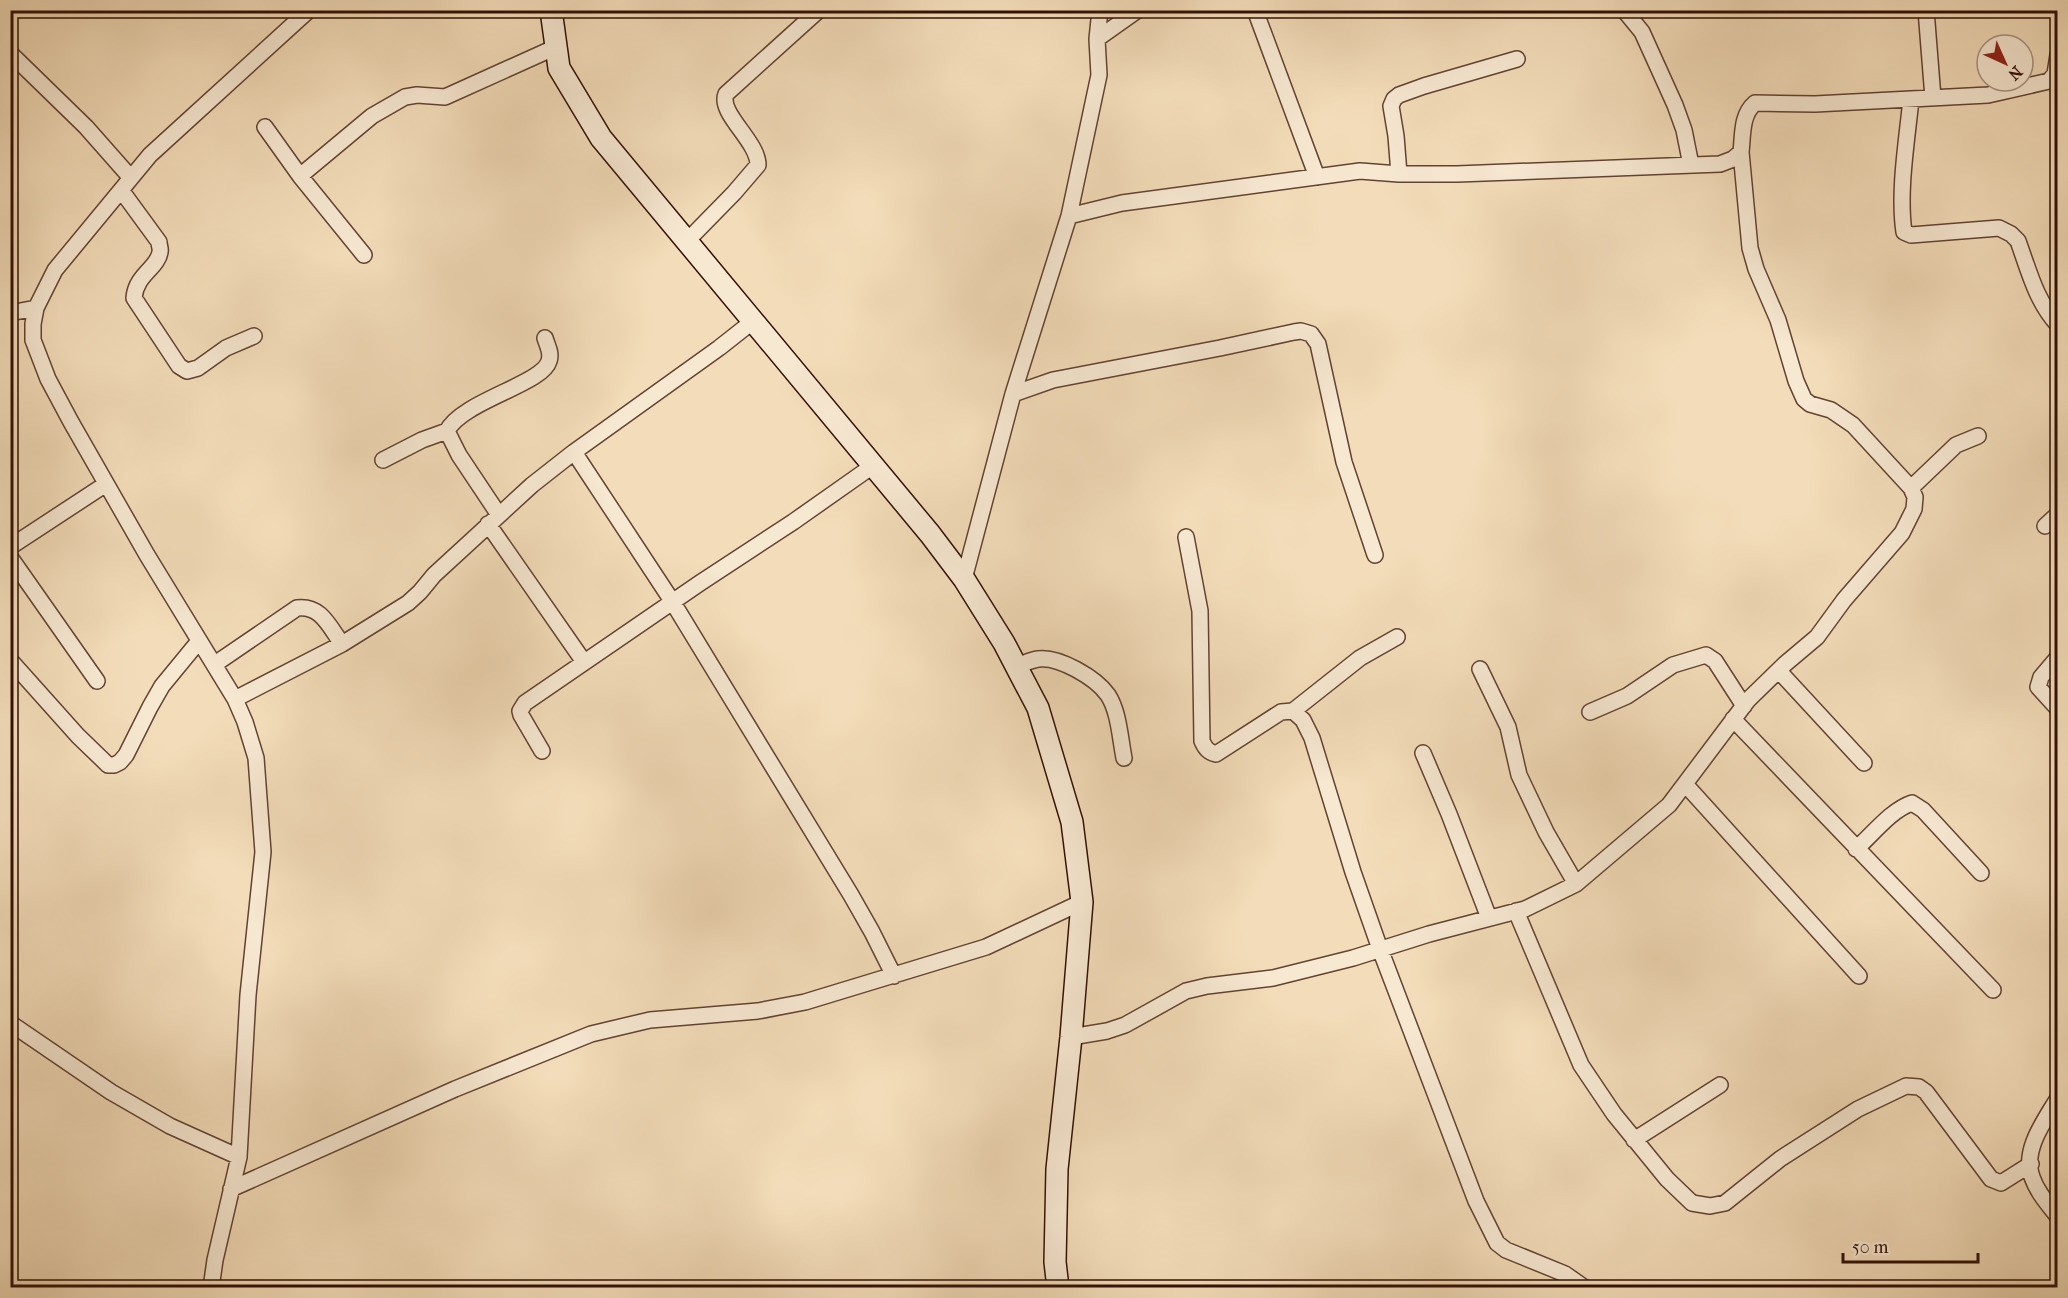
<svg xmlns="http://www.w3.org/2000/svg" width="2068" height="1298" font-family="'IM FELL French Canon',serif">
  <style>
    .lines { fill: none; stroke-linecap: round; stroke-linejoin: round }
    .minor-casing { stroke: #624331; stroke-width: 18 }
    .secondary-casing { stroke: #311004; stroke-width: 24 }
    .minor { stroke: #f7e8d2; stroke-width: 15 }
    .secondary { stroke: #f7e8d2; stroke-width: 21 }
  </style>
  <rect width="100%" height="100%" fill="#f3dcb9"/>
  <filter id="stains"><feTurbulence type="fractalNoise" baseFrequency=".00333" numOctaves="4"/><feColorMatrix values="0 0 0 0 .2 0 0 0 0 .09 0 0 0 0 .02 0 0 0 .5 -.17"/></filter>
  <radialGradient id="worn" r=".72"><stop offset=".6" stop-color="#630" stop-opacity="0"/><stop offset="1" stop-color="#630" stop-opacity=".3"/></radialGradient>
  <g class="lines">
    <defs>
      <path id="minor" d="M1255,10L1317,177
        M1624,10L1642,32L1675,105L1684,130L1691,165
        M1926,10L1933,98
        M1097,39L1138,10
        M10,53L86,127L131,178
        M1911,99C1907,140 1898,192 1904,232L1911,235L1999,228L2011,234L2018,241C2029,271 2036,301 2058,325
        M265,127L300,176L364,255
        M1399,174L1396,136L1391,106L1394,99L1399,95L1424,86L1517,59
        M300,176L372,116L405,97L417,95L445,97L556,47
        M121,190L159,242C159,246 161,249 160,252C158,268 136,274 134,298L179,366L187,371L198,368L226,348L254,336
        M1069,216L1122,203L1360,171L1399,174H1457L1720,164L1733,159L1741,152C1743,135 1741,115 1755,103L1815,104L1988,95L2049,81L2055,74L2058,55
        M686,242L734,193L758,165C758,141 718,113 726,94L819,10
        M10,313L36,308
        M1013,394L1053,380L1220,348L1294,332L1301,331L1311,334L1318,344L1344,462L1375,555
        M574,452L672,601L851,895L872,932L894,976
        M383,460L422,440L447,431
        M1911,488L1956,445L1978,436
        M499,515L459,455L447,431C462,401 543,384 549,361C552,353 547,345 545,338
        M488,524L584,662
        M2045,526L2058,514
        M1186,537L1200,611L1202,741C1205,748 1208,752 1216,754L1281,712L1293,711L1303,720L1312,738L1353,872L1380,949L1476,1201L1497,1243L1506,1250L1565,1274L1585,1288
        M10,547L106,484
        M10,557L97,681
        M964,579L1013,394L1069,216L1099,75L1097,39L1100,10
        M2058,657L2041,677L2038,687L2058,709
        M10,660L78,736L108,765H114L120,762L126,755L150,707L162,686L199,641
        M215,664L297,608C321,605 329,626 342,644
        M1016,666C1023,664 1031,660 1038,659C1059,656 1096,678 1108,695C1119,712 1120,738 1124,758
        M1480,669L1508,727L1519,775L1546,832L1576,884
        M1779,671L1864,763
        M235,699L342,644L408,603L420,592L434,575L532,485L574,452L719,348L752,322
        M1293,711L1360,658L1397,637
        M1590,712L1627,696L1673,665L1706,655L1715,661L1744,706
        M1733,719L1993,990
        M542,751L521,715L520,711L525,703L700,583L793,522L874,465
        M1423,753L1449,814L1489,918
        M1685,784L1859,976
        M1856,849C1873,834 1891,810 1912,803L1923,810L1981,873
        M1516,911L1581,1065L1614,1114L1667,1179L1692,1203L1710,1206L1725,1203L1780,1159L1858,1109L1906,1086L1919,1087L1926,1092L1991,1179L2001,1183L2031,1164
        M10,1023L111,1092L170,1126L239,1157
        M1071,1037L1107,1031L1125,1025L1186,991L1207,986L1273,978L1353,958L1429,934L1525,909L1576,884L1669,805L1748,700L1785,664L1817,637L1844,600L1902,533L1914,509L1915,497L1911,488L1853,425L1831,410L1810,404L1804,399L1796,381L1778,320L1756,269L1750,248L1741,152
        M2058,1098C2045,1120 2022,1150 2032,1177C2037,1192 2048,1204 2058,1217
        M1634,1140L1720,1085
        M231,1189L455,1089L591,1034L650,1020L758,1011L805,1002L986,947L1082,902
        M211,1288L215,1260L239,1157L248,995L263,852L256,758L245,722L235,699L147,555L71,422L48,379L33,340V324L36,308L55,270L150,155L309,10"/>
      <path id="secondary" d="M551,10L559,68L601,138L930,534L964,579L1004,643L1038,708L1072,822L1082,902L1071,1037L1057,1169L1055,1262L1058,1288"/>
    </defs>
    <use href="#minor" class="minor-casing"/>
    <use href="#secondary" class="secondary-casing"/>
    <use href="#minor" class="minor"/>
    <use href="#secondary" class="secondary"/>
  </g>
  <rect width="2068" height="1298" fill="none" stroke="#f3dcb9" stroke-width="36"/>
  <rect x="12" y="12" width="2044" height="1274" fill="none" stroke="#311004" stroke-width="3"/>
  <rect x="18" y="18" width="2032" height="1262" fill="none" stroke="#311004" stroke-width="1.5"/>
  <g transform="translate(2005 63) rotate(135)"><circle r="28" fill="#f7e8d2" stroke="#a89280" stroke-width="1.5"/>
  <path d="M0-4.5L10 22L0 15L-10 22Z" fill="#8f2418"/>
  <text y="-9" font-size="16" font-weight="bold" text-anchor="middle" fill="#311004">N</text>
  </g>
  <path d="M1843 1253v9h135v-9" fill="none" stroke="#311004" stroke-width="3"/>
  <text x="1852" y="1253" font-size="18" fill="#311004" stroke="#f7e8d2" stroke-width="4.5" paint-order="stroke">50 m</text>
  <rect width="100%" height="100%" filter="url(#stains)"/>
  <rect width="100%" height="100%" fill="url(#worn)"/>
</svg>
